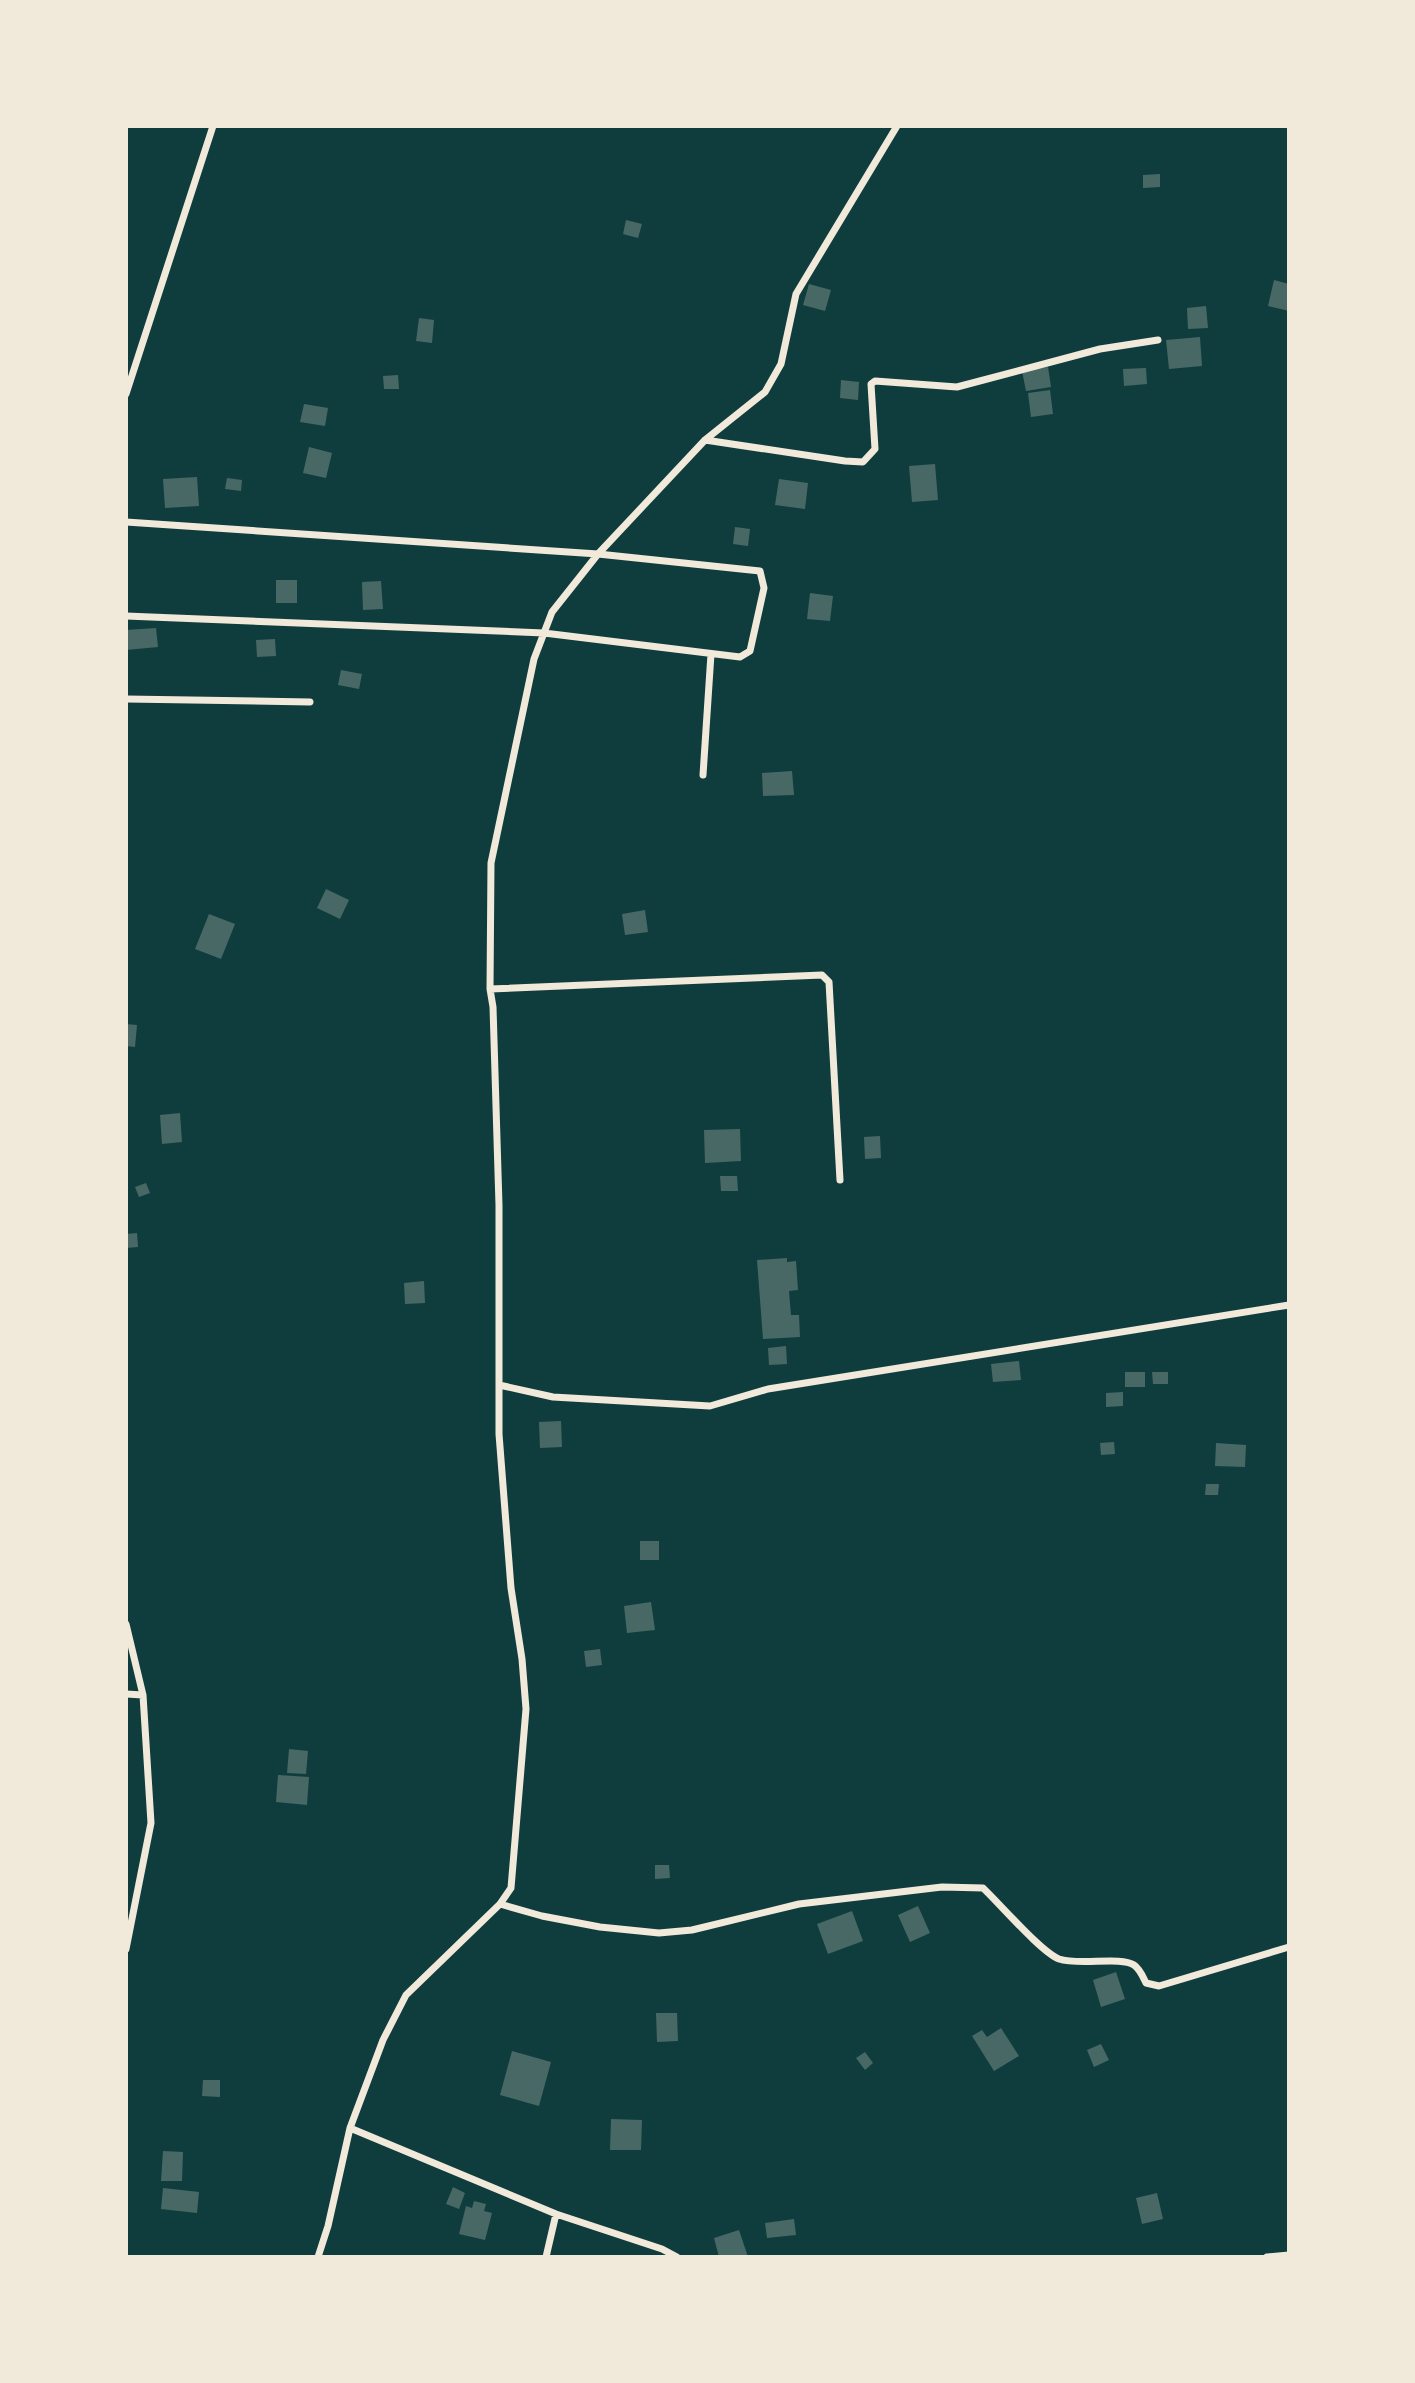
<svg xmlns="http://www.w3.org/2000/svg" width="1415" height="2383" font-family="'IBM Plex Sans',sans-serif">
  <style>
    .building { fill: #486865 }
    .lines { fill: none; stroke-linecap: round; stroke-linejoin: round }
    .minor { stroke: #f1e9da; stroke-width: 7 }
  </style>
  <rect width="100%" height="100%" fill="#0f3d3e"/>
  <path class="building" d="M1160,174V187L1143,188V175Z
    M626,220L642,224L638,238L623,234Z
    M1274,280L1289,284V311L1268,306Z
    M809,284L831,290L825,311L803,305Z
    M1206,306L1208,328L1188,329L1187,308Z
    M419,318L434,320L432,343L416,341Z
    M1200,337L1202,366L1169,369L1166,340Z
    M1048,367L1051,387L1026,391L1022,371Z
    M1146,368L1147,384L1124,386L1123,369Z
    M398,375L399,389H384L383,376Z
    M841,380L859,382L858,400L840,398Z
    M1050,390L1053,414L1031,417L1028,393Z
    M304,404L328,408L325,426L300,422Z
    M309,447L332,453L326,478L303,473Z
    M935,464L938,500L912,502L909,466Z
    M197,477L199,506L165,508L163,479Z
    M227,478L242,480L241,491L225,489Z
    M779,479L808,483L805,509L775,505Z
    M735,527L750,529L748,546L733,544Z
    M276,580H297V603H276Z
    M381,581L383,609L363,610L362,582Z
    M810,593L833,596L830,621L807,619Z
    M156,628L158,647L126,650V630Z
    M275,639L276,656L257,657L256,640Z
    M341,670L362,674L359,689L338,685Z
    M792,771L794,795L763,796L762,773Z
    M326,889L349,900L340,919L317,908Z
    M645,910L648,932L625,935L622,914Z
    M209,914L235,924L221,959L195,949Z
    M126,1024L137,1025L135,1047L126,1046Z
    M180,1113L182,1142L162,1144L160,1115Z
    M740,1129L741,1161L705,1163L704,1130Z
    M880,1136L881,1158L865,1159L864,1137Z
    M720,1176H737L738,1191H721Z
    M146,1183L150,1193L139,1197L135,1187Z
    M137,1233L138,1247L126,1248V1234Z
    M787,1258V1262L796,1261L798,1290L789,1291L791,1315H799L800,1337L763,1339L757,1260Z
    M424,1281L425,1303L405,1304L404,1283Z
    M786,1346L787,1364L769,1365L768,1348Z
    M1019,1361L1021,1380L993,1382L991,1364Z
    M1125,1372H1145V1387H1125Z
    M1152,1372H1168V1384H1153Z
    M1123,1392V1406L1106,1407V1393Z
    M561,1421L562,1447L540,1448L539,1422Z
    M1114,1442L1115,1454L1101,1455L1100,1443Z
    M1216,1443L1246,1445L1245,1467L1215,1466Z
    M1206,1484H1219L1218,1495H1205Z
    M640,1541H659V1560H640Z
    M651,1602L655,1630L627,1633L624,1606Z
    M600,1649L602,1665L586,1667L584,1651Z
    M289,1749L308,1751L306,1774L287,1773Z
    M278,1775L309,1777L307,1805L276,1802Z
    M655,1865H669L670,1878L655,1879Z
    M918,1906L930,1933L910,1942L898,1915Z
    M852,1911L863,1941L828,1954L817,1924Z
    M1116,1972L1125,1999L1101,2007L1093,1980Z
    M656,2013H677L678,2041L657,2042Z
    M1001,2028L1019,2056L994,2071L972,2036L982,2030L987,2037Z
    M1101,2044L1109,2060L1094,2067L1087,2050Z
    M512,2051L551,2062L539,2106L500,2095Z
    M865,2052L873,2063L865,2070L856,2058Z
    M203,2080H220V2097L202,2096Z
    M611,2119L642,2120L641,2150H610Z
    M163,2151L183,2152L182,2181H161Z
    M453,2187L465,2193L459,2209L446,2204Z
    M163,2188L199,2192L197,2213L161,2209Z
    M1157,2193L1163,2219L1142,2224L1136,2198Z
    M474,2201L486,2204L484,2211L492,2213L485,2240L459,2234L466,2206L472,2208Z
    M794,2219L796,2235L767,2238L765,2223Z
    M739,2230L748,2257H719L714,2238Z"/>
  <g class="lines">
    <path class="minor" d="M126,394L213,126
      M705,440L845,461L863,462L875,449L871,384L875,381L957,387L1100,349L1158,340
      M126,522L598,554L760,571L764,588L750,651L740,657L544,633L126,616
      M126,699L310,702
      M703,775L711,654
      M490,989L822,975L829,982L840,1180
      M499,1385V1205L493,1007L490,989L491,863L534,659L552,612L598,554L705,440L765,392L781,364L796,294L897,126
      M126,1624L143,1695L151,1823L126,1949
      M126,1694L143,1695
      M500,1904L542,1916L600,1927L659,1933L692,1930L799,1904L942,1887L983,1888C1000,1904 1041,1952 1059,1959C1079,1966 1120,1956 1134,1965C1140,1969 1143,1977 1146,1983L1159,1986L1289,1947
      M350,2128L556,2214L662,2249L677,2257
      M318,2257L328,2226L350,2128L383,2040L406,1995L500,1904L511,1888L526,1709L522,1659L511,1588L499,1434V1385L553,1397L710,1406L768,1389L1289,1305
      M546,2257L556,2214
      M1267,2257L1289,2255"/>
  </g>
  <rect width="1415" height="2383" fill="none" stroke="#f1e9da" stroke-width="256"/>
</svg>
